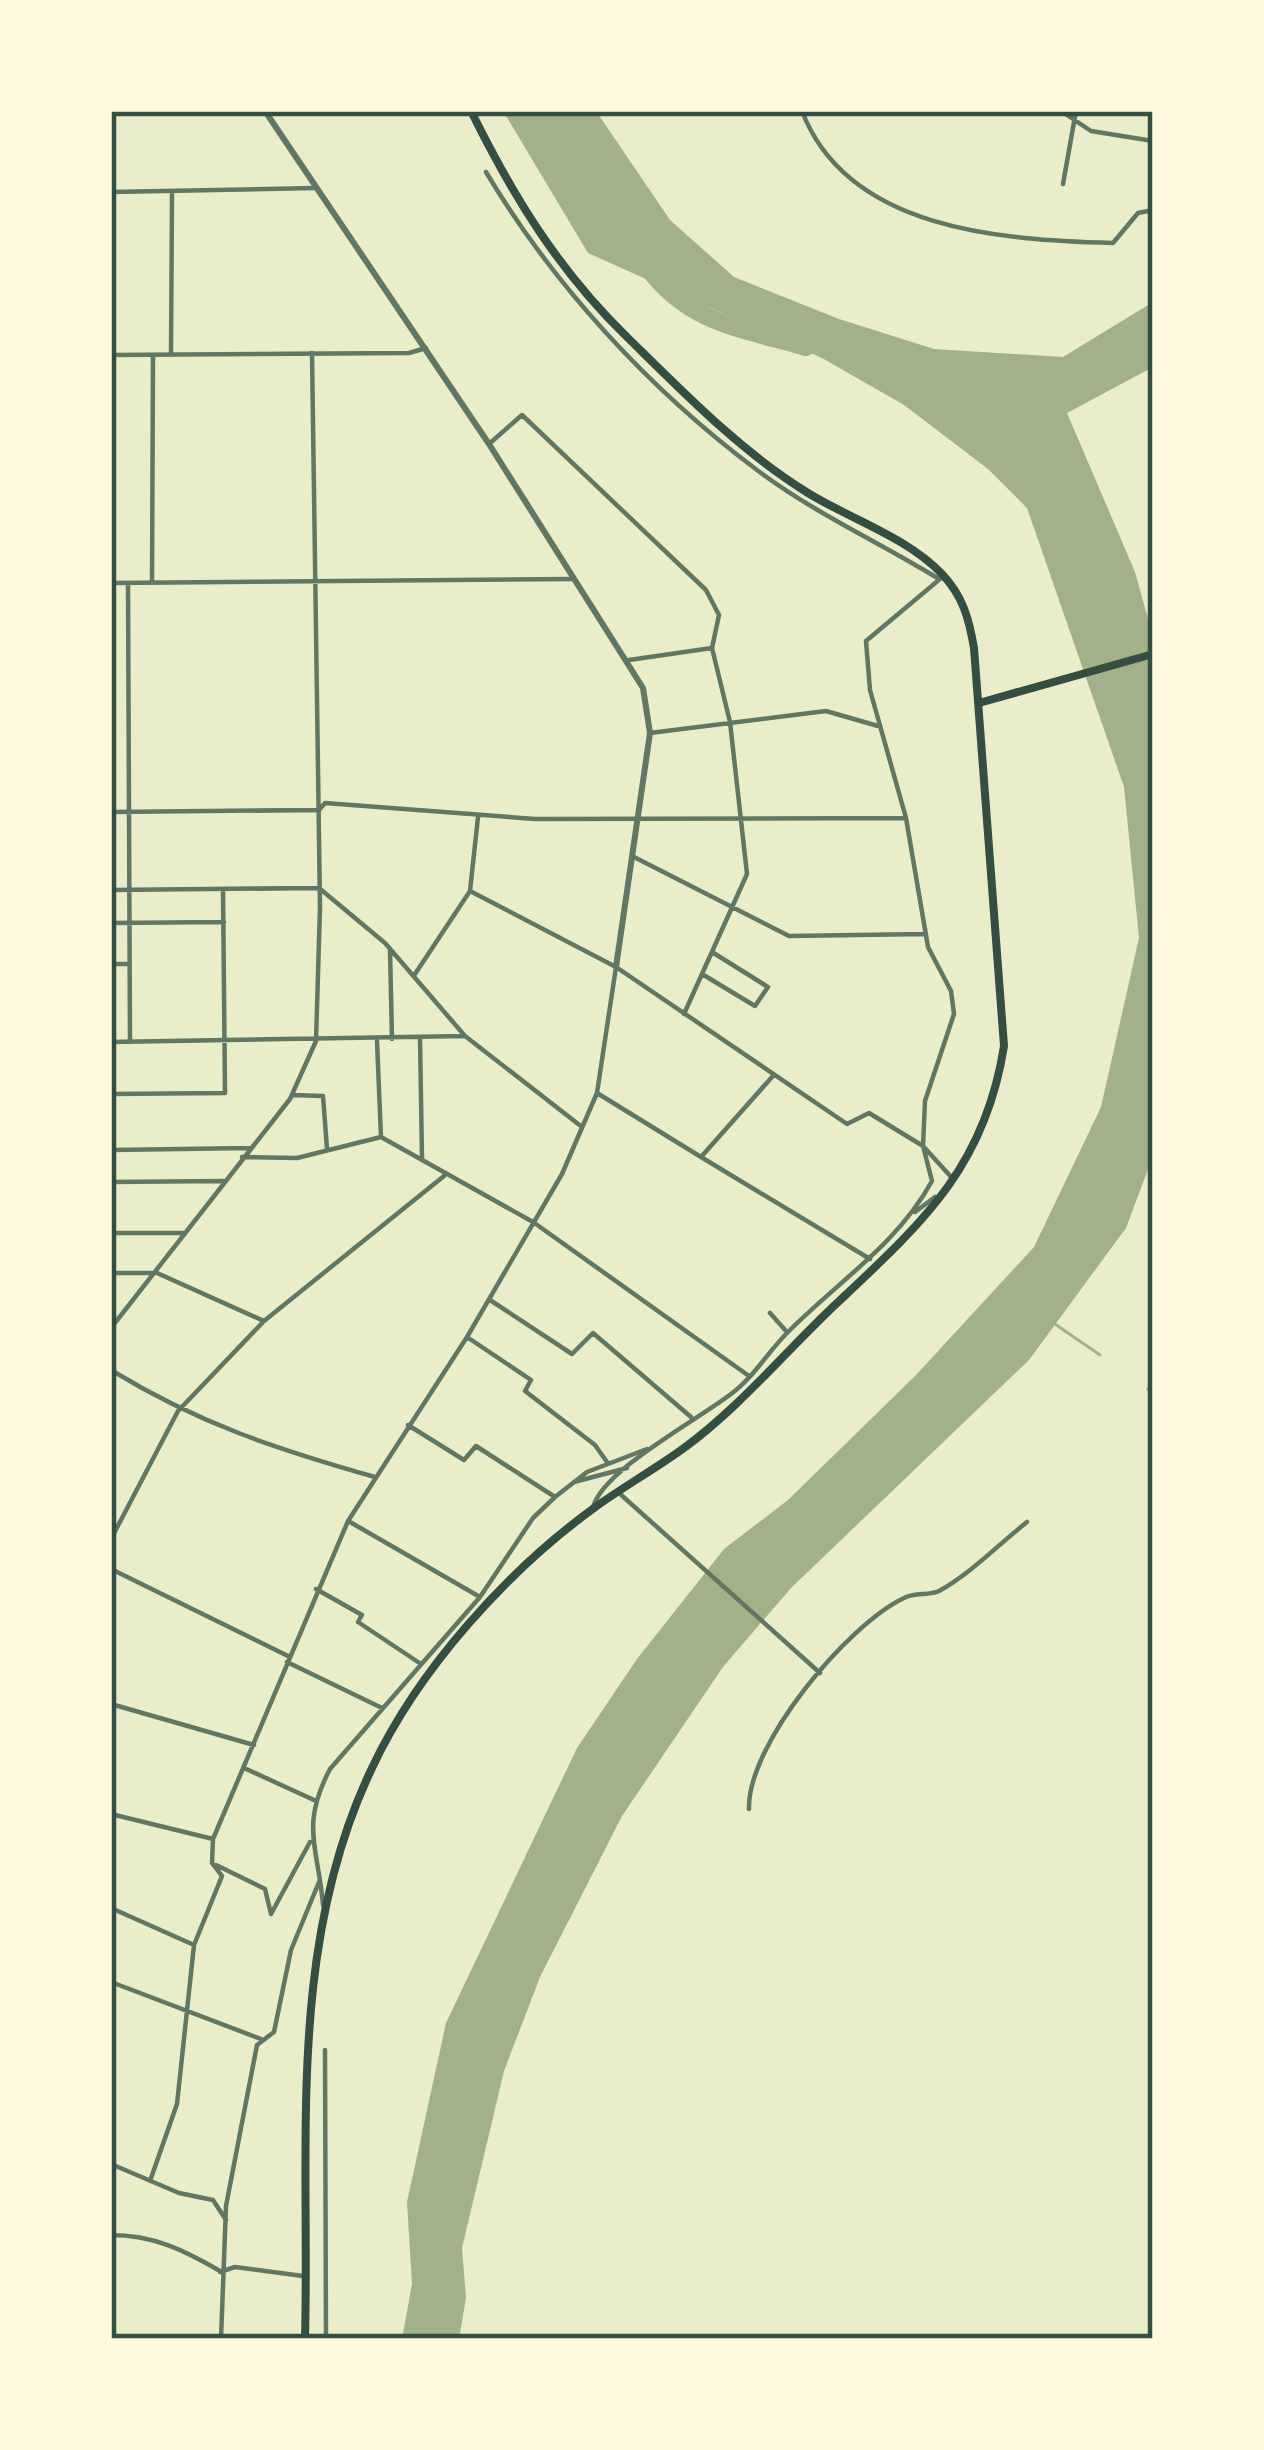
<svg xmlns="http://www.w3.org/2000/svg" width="1264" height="2450" font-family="'Fira Sans Condensed',sans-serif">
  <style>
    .water { fill: #a3b18a }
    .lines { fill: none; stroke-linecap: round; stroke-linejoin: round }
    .stream { stroke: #a3b18a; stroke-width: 3 }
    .river { stroke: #a3b18a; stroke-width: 18 }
    .minor { stroke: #617663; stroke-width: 4.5 }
    .tertiary { stroke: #617663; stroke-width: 6 }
    .primary { stroke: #344e41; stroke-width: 8 }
    .neatline { fill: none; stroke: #344e41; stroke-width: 4.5 }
  </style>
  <rect width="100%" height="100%" fill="#e9edc9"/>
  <path class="water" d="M503,111H596L670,220L734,277L839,319L934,349L1063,357L1153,302V367L1067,413L1135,572L1153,637V1156L1126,1228L1029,1360L791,1588L723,1667L622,1816L540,1977L504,2071L462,2248L466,2298L459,2339H402L412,2284L407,2202L446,2023L577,1748L637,1659L724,1549L788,1500L916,1375L1034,1247L1101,1107L1139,938L1124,787L1027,508L988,469L904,405L822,358L588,253Z"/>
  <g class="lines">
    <path class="stream" d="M1052,1322L1100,1355
      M1148,1389L1153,1398"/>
    <path class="river" d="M652,273C694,325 745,329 806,347"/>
    <path class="minor" d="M802,111C848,231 1003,240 1113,243L1138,213L1153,210
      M1061,111L1091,131L1153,141
      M486,172C554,286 650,390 757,470C814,513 879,542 939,579
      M1063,184L1076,111
      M111,192L315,188
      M111,355L409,353L426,348
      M171,355L172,194
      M489,444L522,415L706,590L719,615L712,648L730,722L747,874L684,1014
      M111,583L573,579
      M128,583L130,1042
      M152,583L153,355
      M629,660L712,648
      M650,733L826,711L878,726
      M111,812L319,810L325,803L535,819L906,818
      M632,856L789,936L925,934
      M111,890L319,888L385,943L465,1036L582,1127
      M470,891L616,967L847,1124L869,1113L923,1146L953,1179
      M111,923L224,922
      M390,950L392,1039
      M111,964H129
      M415,974L470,891L478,817
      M702,974L755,1006L768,987L712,952
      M420,1038L422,1158
      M377,1041L381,1137
      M111,1042L465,1036
      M597,1093L701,1157L772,1077
      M111,1094L225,1093L223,889
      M292,1095L323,1096L327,1149
      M111,1150L251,1148
      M242,1157L297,1158L381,1137L533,1222L749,1376
      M701,1157L870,1259
      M111,1182L224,1181
      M915,1212L935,1197
      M111,1233H183
      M111,1273H157L264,1321
      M490,1300L572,1354L593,1333L691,1417
      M770,1313L786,1331
      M111,1328L290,1099L316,1041L320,907L312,353
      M467,1337L531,1380L525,1391L595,1445L607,1462
      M111,1370C199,1424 277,1449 375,1477
      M408,1425L464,1460L476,1446L555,1497L587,1472L647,1449
      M574,1482L627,1468
      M619,1493L820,1673
      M593,1508C601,1471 699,1419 731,1394C753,1378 768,1352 787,1333C837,1282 897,1245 932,1181L923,1146L925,1101L954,1014L951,991L928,947L906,818L870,690L866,641L940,579V572
      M350,1522L480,1597
      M111,1539L178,1411L264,1321L444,1176
      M111,1569L288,1656
      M316,1589L362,1615L358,1622L421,1664
      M287,1662L382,1708
      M111,1704L254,1745
      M244,1768L314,1800
      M749,1809C747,1745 847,1625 904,1598C915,1592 929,1596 939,1591C970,1574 999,1544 1027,1522
      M111,1814L213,1839
      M216,1865L265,1889L271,1914L310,1842
      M323,1905C318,1846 300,1826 330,1769L480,1597L533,1518L555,1497
      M111,1908L194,1945
      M111,1982L261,2039
      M325,2050L326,2339
      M111,2164L179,2193L213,2200L226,2220
      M150,2181L177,2104L194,1945L222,1876L212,1863L213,1839L348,1521L467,1337L562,1174L597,1093L616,967
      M111,2235C153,2235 184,2250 220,2271
      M220,2272L235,2267L303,2276
      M221,2339L226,2206L257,2045L274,2032L291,1950L319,1882"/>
    <path class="tertiary" d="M265,111L489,444L643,688L650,733L616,967"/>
    <path class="primary" d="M979,703L1153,654
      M305,2339C310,2147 286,1947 372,1768C418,1670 506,1572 594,1508C623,1487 655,1469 684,1448C740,1407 785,1352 836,1304C921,1224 985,1168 1004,1046L974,648C969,619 963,596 942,574C907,537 850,519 808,493C741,452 682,391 627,337C558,270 513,196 471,111"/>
  </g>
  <rect width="1264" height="2450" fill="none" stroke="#fefae0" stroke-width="228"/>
  <rect x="114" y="114" width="1036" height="2222" class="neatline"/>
</svg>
